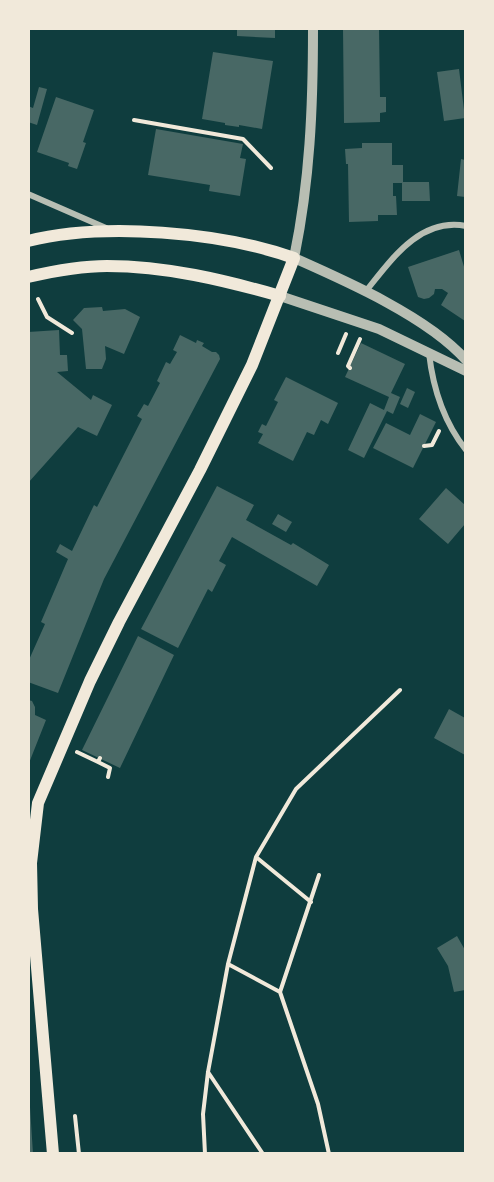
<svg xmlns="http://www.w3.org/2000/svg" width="494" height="1182" font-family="'Zilla Slab',serif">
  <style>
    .building { fill: #486865 }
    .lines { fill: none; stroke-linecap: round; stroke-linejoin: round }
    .path { stroke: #f1e9da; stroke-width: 4 }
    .minor { stroke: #b8beb3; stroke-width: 6 }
    .tertiary { stroke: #b8beb3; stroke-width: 10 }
    .secondary { stroke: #f1e9da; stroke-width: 12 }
  </style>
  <rect width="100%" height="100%" fill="#0f3d3e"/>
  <path class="building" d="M237,28H275V38L237,36Z
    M343,28H379L380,97H386V112L380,113V122L344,123Z
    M213,52L273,61L262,129L239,125V127L225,125V123L202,119Z
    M459,69L465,118L444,121L437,72Z
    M39,87L47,89L37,125L28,122V106L33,108Z
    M56,97L94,110L83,142L86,143L77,169L68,166L69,163L37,152Z
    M156,129L243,144L240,158L246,159L240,196L209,191L210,185L148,175Z
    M362,143H392V165H403V182H429L430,201H402V183H393V196H396L397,215H378V221L349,222L348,164H346L345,149L362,148Z
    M461,159L465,160V197L457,196Z
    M459,250L465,270V321L441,305L448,293L442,289H435L434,294L429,298L424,299L418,297L408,267Z
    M102,307L103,311L125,309L140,317L124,354L105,346L106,359L102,369H86L82,329L73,320L84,308Z
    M59,330L60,355H67L68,371L57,372L91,400L93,395L112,405L97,436L78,427L28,483V332Z
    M180,335L196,343L197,340L204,343L202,346L212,352H216L219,355L220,359L104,579L58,693L28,682V662L45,624L41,622L68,559L56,552L60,544L72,551L94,505L97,507L142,419L137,416L144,404L148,406L160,383L157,381L166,362L170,364L177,352L173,350Z
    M361,343L405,364L391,393L400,397L393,414L387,411L364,458L348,450L370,403L384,410L389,397L345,377Z
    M286,377L338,403L328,424L321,420L314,435L307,432L293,461L258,443L263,434L258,432L262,424L266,426L278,402L274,400Z
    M407,388L415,392L408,408L400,404Z
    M420,414L436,422L413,468L373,448L386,423L410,435Z
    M217,486L254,505L246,520L291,545L293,543L329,565L317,586L232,537L219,561L226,565L212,592L208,589L178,648L141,629Z
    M446,488L465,505V524L448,544L419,519Z
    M278,514L292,522L286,532L272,524Z
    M138,636L174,655L120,768L82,750Z
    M28,700L32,701L35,707V715L46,720L29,763Z
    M449,709L465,718V755L434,738Z
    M457,936L465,950V990L454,992L448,966L437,948Z
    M28,1107H30L33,1154H28Z"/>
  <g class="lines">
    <path class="path" d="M134,120L243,139L271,168
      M38,299L47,317L72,333
      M338,353L346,334
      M350,368L348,366L360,339
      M424,446L432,445L439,431
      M77,752L98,762
      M100,758L98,762L110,768L108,777
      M256,857L311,902
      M319,875L280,992L318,1104L329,1154
      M228,964L280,992
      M208,1072L263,1154
      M75,1116L79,1154
      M205,1154L203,1114L208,1072L228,964L256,857L296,789L400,690"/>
    <path class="minor" d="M28,194L106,228
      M366,291C391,260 420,217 466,226
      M429,353C433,389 443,421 466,450"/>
    <path class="tertiary" d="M313,28C313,107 310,181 294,258C346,281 428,317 466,360
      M280,296L379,329L466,371"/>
    <path class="secondary" d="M28,241C104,222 221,232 294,258L252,365L200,470L119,622L90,681L38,803L31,863L32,909L53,1154
      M28,277C54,271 80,266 107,266C166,266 224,280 280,296"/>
  </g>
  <rect width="494" height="1182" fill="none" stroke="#f1e9da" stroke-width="60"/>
</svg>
